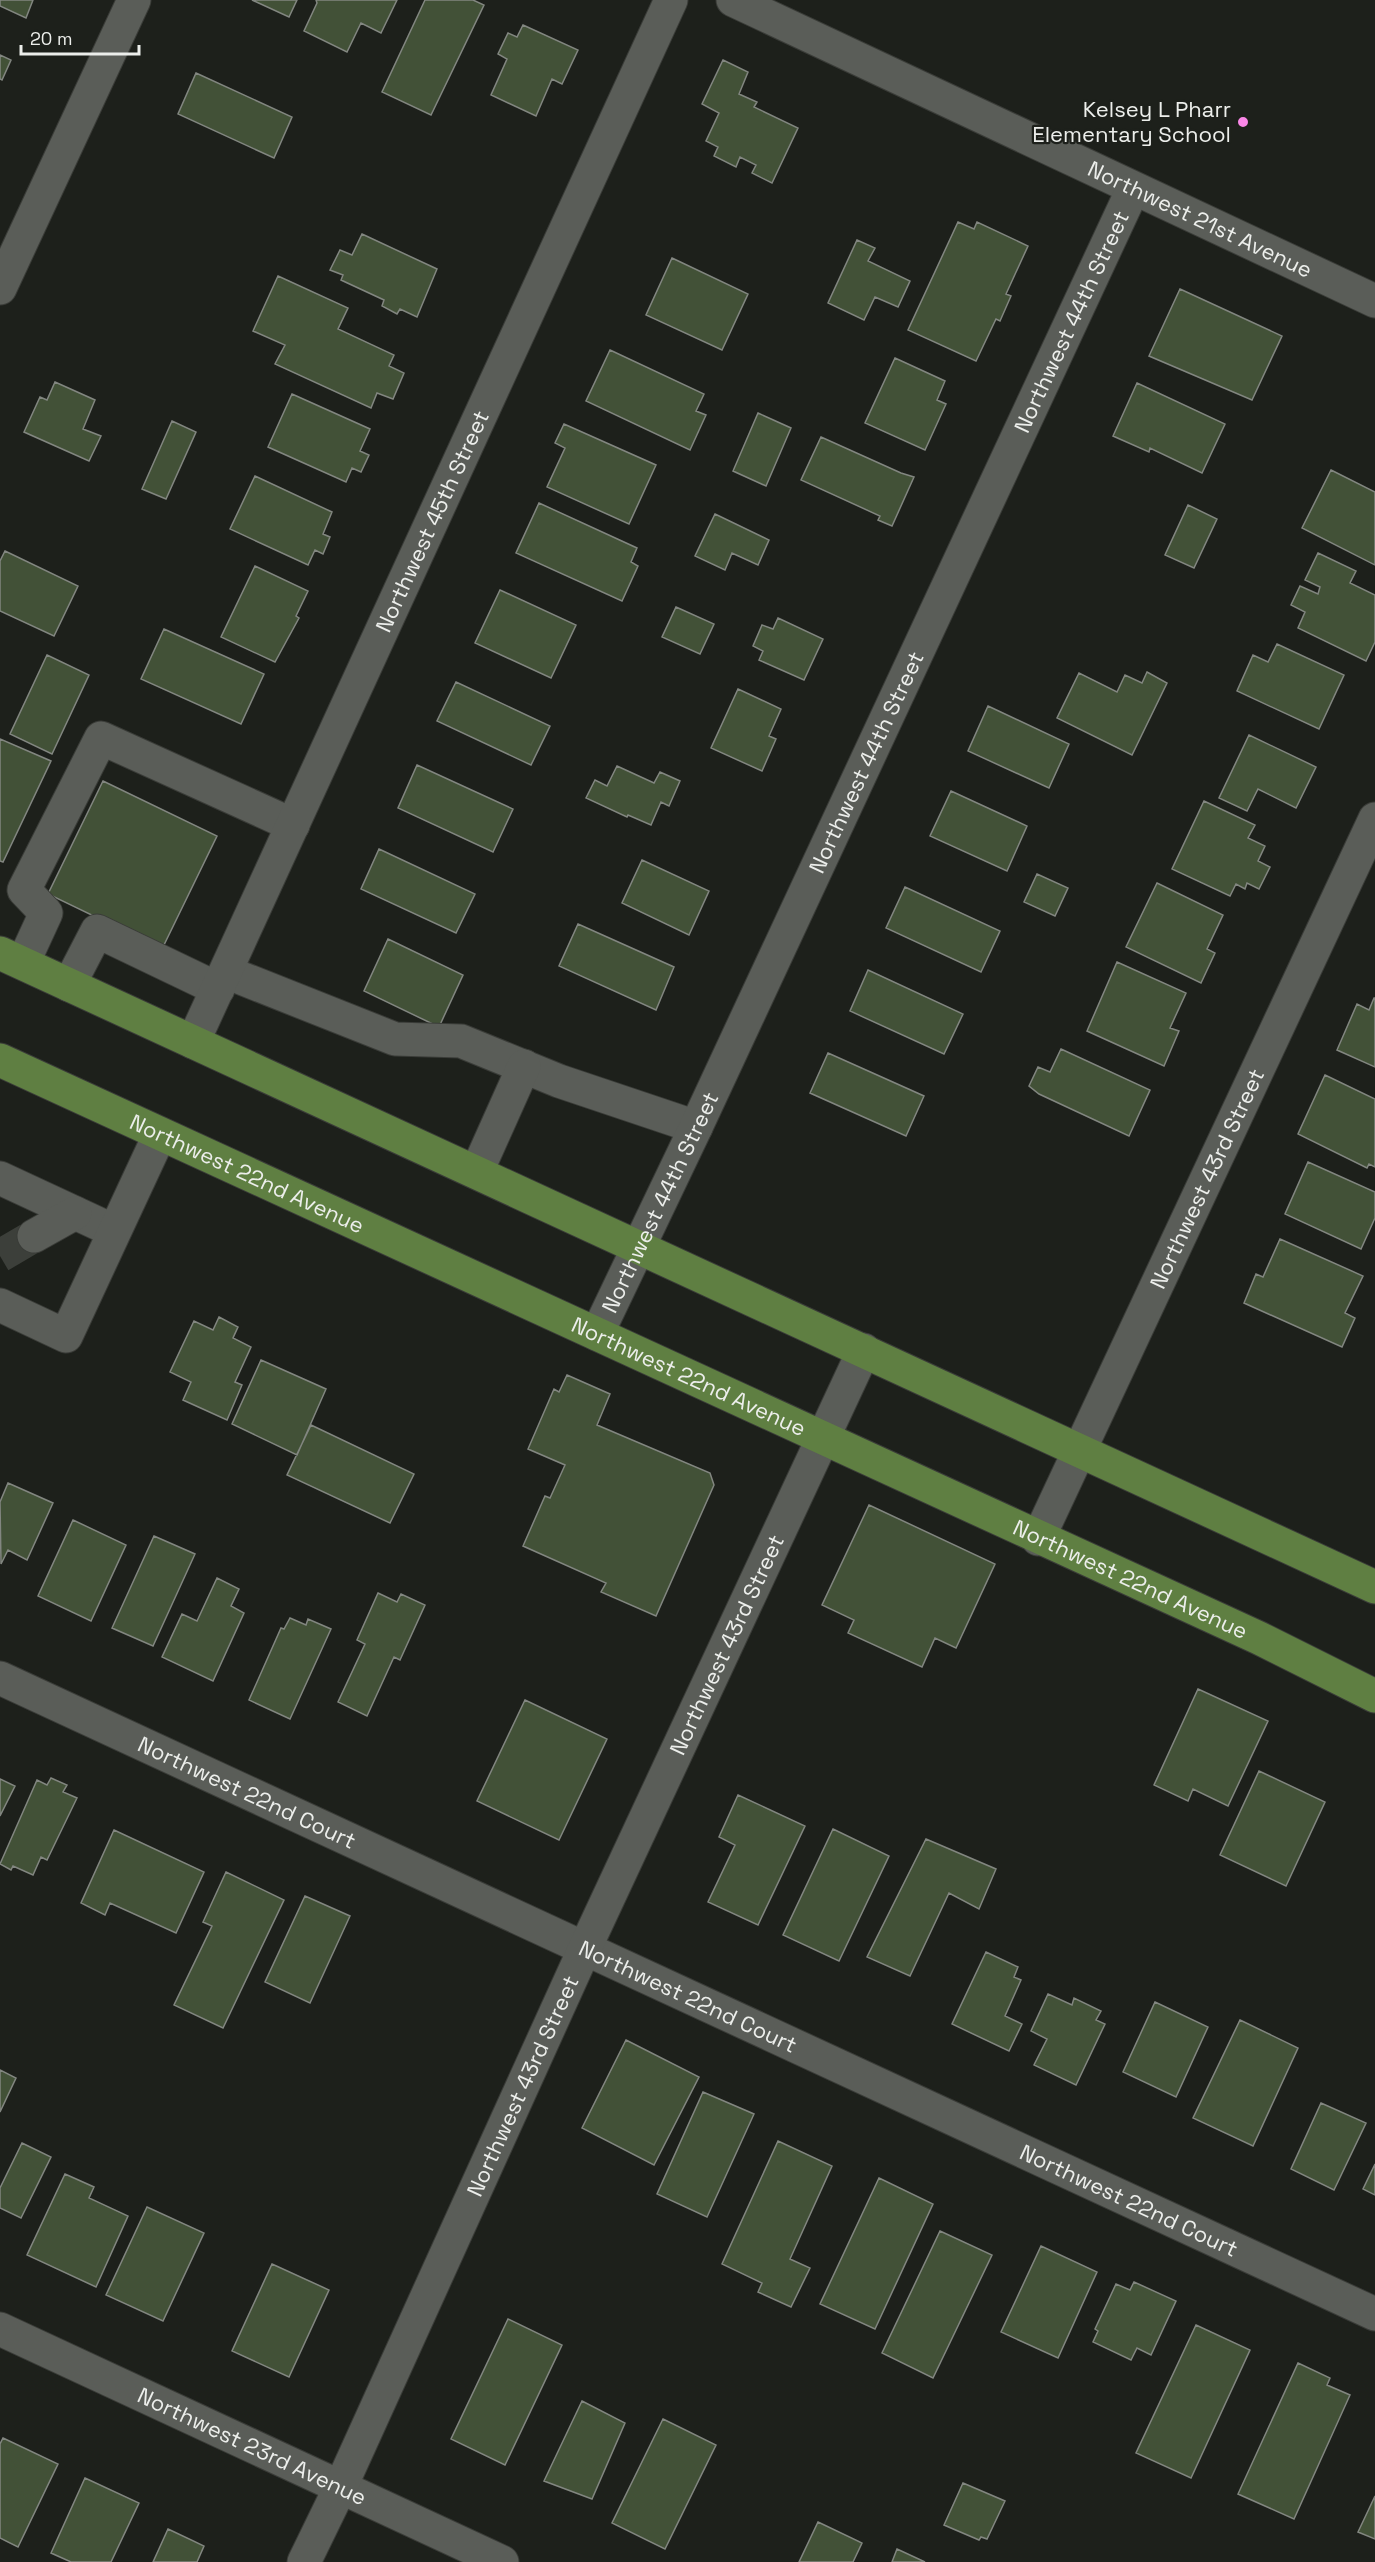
<svg xmlns="http://www.w3.org/2000/svg" width="1375" height="2562" font-family="'Space Grotesk',sans-serif">
  <style>
    .building { fill: #425137; stroke: #828680; stroke-width: 1.5 }
    .lines { fill: none; stroke-linecap: round; stroke-linejoin: round }
    .minor-tunnel { stroke: #3c3f3a; stroke-width: 33; stroke-dasharray: 33 16; stroke-linecap: butt }
    .minor-casing { stroke: #3a3c38; stroke-width: 35 }
    .major-casing { stroke: #3a3c38; stroke-width: 35 }
    .minor { stroke: #5a5d58; stroke-width: 33 }
    .major { stroke: #5f7f42; stroke-width: 33 }
    .poi-dot { fill: #fa87e7; stroke: #1d201b; stroke-width: 2 }
    .labels { text-anchor: middle; stroke-width: 4.5; stroke-linejoin: round; paint-order: stroke }
    .poi-label { font-size: 22px; fill: #eceeeb; stroke: #1d201b; text-anchor: end }
    .street-label { font-size: 22px; fill: #eceeeb; stroke: #1d201b }
  </style>
  <rect width="100%" height="100%" fill="#1d201b"/>
  <path class="building" d="M0,0H33L26,18L0,6Z
    M252,0H297L289,17Z
    M316,0H397L381,33L361,23L347,52L304,31L317,3Z
    M425,0H473L484,5L431,115L382,92Z
    M523,25L578,50L562,84L552,79L536,116L491,95L507,59L498,54L508,33L517,37Z
    M0,55L11,60L2,80L0,79Z
    M723,60L748,72L739,94L757,102L754,107L798,128L772,183L752,173L756,165L740,157L736,167L714,156L718,147L706,141L719,113L702,104Z
    M196,73L292,117L274,158L178,114Z
    M958,222L974,229L977,222L1028,246L1006,294L1011,296L1000,321L996,319L976,361L908,330Z
    M362,234L437,269L417,317L400,309L397,314L382,306L384,300L341,280L343,275L330,270L340,250L352,255Z
    M857,240L875,248L868,261L910,281L898,307L875,297L864,320L828,303Z
    M672,258L748,294L722,350L646,315Z
    M278,276L348,308L338,329L394,355L389,366L404,373L393,399L377,393L371,408L275,364L285,345L253,331Z
    M1180,289L1282,336L1252,400L1149,356Z
    M610,350L704,394L696,411L706,415L690,450L586,401Z
    M895,358L945,381L937,400L946,404L925,450L865,423Z
    M55,382L95,400L83,429L101,436L89,461L24,432L40,397L47,400Z
    M1137,383L1225,424L1202,473L1150,448L1149,452L1113,436Z
    M292,394L370,429L360,451L369,455L361,472L352,468L346,482L268,447Z
    M758,413L791,428L766,486L733,471Z
    M172,421L196,432L166,499L142,489Z
    M564,424L656,465L629,524L547,487L565,448L555,443Z
    M821,437L901,473L914,477L892,526L878,520L880,516L801,480Z
    M1331,470L1375,492V565L1302,528Z
    M255,476L332,512L323,534L330,537L323,554L315,550L308,565L230,529Z
    M539,503L637,548L631,562L638,566L622,601L516,553Z
    M1188,505L1217,519L1194,568L1165,555Z
    M715,514L769,540L758,565L732,553L725,570L695,556Z
    M5,551L78,586L54,636L0,611V561Z
    M1318,553L1356,571L1350,583L1375,595V642L1366,661L1298,628L1305,612L1291,605L1300,586L1318,594L1320,587L1305,580Z
    M255,566L308,591L296,616L299,618L275,662L221,637Z
    M500,590L576,625L551,678L475,643Z
    M676,607L714,624L700,654L662,637Z
    M778,618L823,639L804,680L759,660L763,651L753,646L762,625L773,629Z
    M164,629L264,674L241,724L141,679Z
    M1277,644L1344,675L1319,729L1237,691L1253,655L1268,662Z
    M47,655L89,675L52,754L10,734Z
    M1147,672L1167,683L1132,755L1057,718L1079,673L1117,692L1125,675L1142,683Z
    M456,682L550,726L531,765L437,721Z
    M738,689L781,709L769,736L776,739L762,771L711,748Z
    M988,706L1069,744L1049,788L968,751Z
    M1249,735L1316,767L1296,808L1258,789L1247,811L1219,798Z
    M0,739L51,761L3,862L0,861Z
    M417,765L513,809L493,852L398,808Z
    M617,766L654,783L660,772L680,781L669,806L661,802L651,825L628,815L627,817L586,798L595,780L607,786Z
    M103,781L217,836L162,949L48,894Z
    M951,791L1027,826L1007,871L930,836Z
    M1204,801L1255,825L1248,838L1265,846L1258,861L1270,867L1259,889L1247,883L1245,889L1236,884L1230,896L1172,869Z
    M379,849L475,894L456,933L361,889Z
    M642,860L709,891L689,935L622,903Z
    M1037,874L1068,888L1055,916L1024,902Z
    M1157,883L1223,915L1207,949L1215,953L1201,983L1126,947Z
    M905,887L1000,931L981,972L886,928Z
    M578,924L674,967L656,1010L559,966Z
    M388,939L463,975L439,1027L364,991Z
    M1117,962L1186,993L1170,1028L1179,1031L1164,1066L1087,1031Z
    M868,970L963,1014L944,1054L850,1011Z
    M1374,998H1375V1067L1337,1050L1357,1004L1369,1010Z
    M1061,1049L1150,1090L1129,1136L1039,1094L1029,1086L1038,1067L1050,1072Z
    M828,1053L924,1096L906,1136L810,1093Z
    M1325,1075L1375,1099V1167L1369,1164L1367,1168L1298,1134Z
    M1308,1162L1375,1192V1218L1361,1249L1285,1214Z
    M1280,1239L1363,1276L1345,1313L1355,1318L1342,1347L1244,1303L1256,1274L1263,1277Z
    M219,1317L238,1327L233,1338L251,1347L235,1382L242,1385L227,1420L183,1400L191,1382L170,1372L194,1321L213,1330Z
    M261,1360L326,1389L297,1455L232,1424Z
    M567,1375L610,1394L597,1425L710,1473L714,1485L656,1616L601,1592L606,1583L523,1546L545,1496L550,1498L565,1465L528,1449L554,1389L559,1392Z
    M311,1425L414,1474L390,1523L287,1475Z
    M8,1483L53,1503L27,1560L8,1550L1,1564L0,1502Z
    M869,1505L995,1564L956,1648L935,1638L922,1667L848,1633L854,1620L822,1605Z
    M73,1520L126,1545L91,1621L38,1596Z
    M154,1536L195,1554L153,1646L112,1628Z
    M217,1578L239,1589L231,1606L244,1613L213,1681L162,1657L182,1614L197,1621Z
    M378,1593L397,1602L401,1594L425,1605L400,1660L394,1657L367,1716L338,1702L365,1644L357,1640Z
    M290,1618L306,1625L308,1619L331,1629L290,1719L249,1700L281,1628L284,1629Z
    M1198,1689L1268,1721L1228,1806L1193,1789L1188,1801L1154,1785Z
    M525,1700L607,1739L559,1840L477,1801Z
    M1259,1771L1325,1802L1286,1886L1220,1855Z
    M51,1778L67,1785L63,1792L77,1798L47,1860L41,1857L33,1875L13,1866L11,1870L0,1864L37,1780L47,1785Z
    M0,1779L15,1786L0,1816Z
    M738,1795L805,1826L758,1925L708,1902L735,1845L719,1837Z
    M833,1829L889,1856L839,1961L783,1935Z
    M114,1830L204,1872L176,1933L110,1903L105,1915L81,1903Z
    M926,1839L996,1869L979,1909L949,1893L910,1976L867,1957Z
    M226,1872L284,1900L223,2028L174,2005L212,1926L203,1922Z
    M305,1896L350,1916L310,2003L265,1982Z
    M986,1952L1018,1967L1014,1977L1021,1980L1005,2016L1022,2024L1009,2051L952,2024Z
    M1048,1994L1072,2005L1074,1998L1101,2011L1096,2020L1105,2024L1076,2085L1034,2065L1047,2039L1031,2031Z
    M1155,2002L1208,2027L1176,2097L1123,2072Z
    M1240,2020L1298,2048L1253,2146L1193,2118Z
    M626,2040L699,2077L654,2165L582,2128Z
    M0,2070L16,2078L0,2112Z
    M703,2092L754,2114L707,2217L657,2194Z
    M1321,2103L1366,2123L1334,2190L1291,2169Z
    M778,2141L832,2166L790,2259L810,2268L791,2307L758,2292L762,2283L722,2264Z
    M22,2143L51,2157L21,2218L0,2208V2188Z
    M1375,2164V2195L1363,2189Z
    M65,2174L94,2187L89,2198L128,2216L96,2287L27,2255Z
    M879,2178L933,2204L875,2329L820,2304Z
    M147,2207L204,2233L163,2321L106,2295Z
    M940,2231L992,2255L933,2378L882,2353Z
    M1041,2246L1097,2272L1058,2358L1001,2332Z
    M272,2264L329,2290L289,2377L232,2351Z
    M1134,2282L1176,2301L1151,2355L1137,2348L1131,2360L1093,2342L1098,2331L1095,2329L1116,2284L1130,2290Z
    M508,2319L562,2345L505,2465L451,2439Z
    M1196,2325L1250,2350L1191,2478L1136,2453Z
    M1298,2363L1330,2378L1327,2385L1350,2395L1294,2519L1238,2494Z
    M582,2401L625,2423L592,2499L544,2481Z
    M663,2419L716,2445L665,2549L612,2523Z
    M3,2438L58,2464L18,2547L0,2538V2444Z
    M85,2478L139,2503L111,2562H71L51,2553Z
    M963,2483L1005,2501L987,2539L981,2537L979,2540L944,2525Z
    M1375,2496V2539L1358,2532Z
    M818,2522L862,2543L853,2562H799Z
    M168,2529L204,2546L197,2562H153Z
    M897,2549L925,2562H892Z"/>
  <g class="lines">
    <path class="minor-tunnel" d="M0,1256L34,1236"/>
    <defs>
      <g id="minor">
        <path id="s1" d="M733,0L1375,301"/>
        <path d="M0,288L134,0"/>
        <path d="M23,963L46,913L24,890L101,738L293,825"/>
        <path d="M226,972L395,1039L461,1041L559,1081L696,1127"/>
        <path d="M69,985L97,931L218,989"/>
        <path id="s2" d="M193,1042L671,0"/>
        <path d="M477,1171L524,1066"/>
        <path d="M0,1178L114,1231"/>
        <path d="M34,1236L75,1213"/>
        <path d="M0,1305L66,1336L160,1134"/>
        <path id="s3" d="M597,1334L696,1127L1133,189"/>
        <path id="s4" d="M1038,1539L1375,819"/>
        <path id="s5" d="M0,1678L1375,2314"/>
        <path id="s6" d="M0,2329L502,2562"/>
        <path id="s7" d="M304,2562L341,2486L585,1948L864,1350"/>
      </g>
      <g id="major">
        <path d="M0,953L1375,1587"/>
        <path id="s8" d="M0,1060L1259,1638L1375,1696"/>
      </g>
    </defs>
    <use href="#minor" class="minor-casing"/>
    <use href="#major" class="major-casing"/>
    <use href="#minor" class="minor"/>
    <use href="#major" class="major"/>
  </g>
  <circle class="poi-dot" cx="1243" cy="122" r="6"/>
  <g class="labels">
    <g class="poi-label">
      <text x="1231" y="117">Kelsey L Pharr<tspan x="1231" dy="25">Elementary School</tspan></text>
    </g>
    <g class="street-label">
      <text dy="8" stroke="none"><textPath href="#s1" startOffset="516">Northwest 21st Avenue</textPath></text>
      <text dy="8" stroke="none"><textPath href="#s3" startOffset="1118">Northwest 44th Street</textPath></text>
      <text dy="8" stroke="none"><textPath href="#s2" startOffset="573">Northwest 45th Street</textPath></text>
      <text dy="8" stroke="none"><textPath href="#s3" startOffset="632">Northwest 44th Street</textPath></text>
      <text dy="8" stroke="none"><textPath href="#s8" startOffset="272">Northwest 22nd Avenue</textPath></text>
      <text dy="8" stroke="none"><textPath href="#s4" startOffset="398">Northwest 43rd Street</textPath></text>
      <text dy="8" stroke="none"><textPath href="#s3" startOffset="146">Northwest 44th Street</textPath></text>
      <text dy="8" stroke="none"><textPath href="#s8" startOffset="758">Northwest 22nd Avenue</textPath></text>
      <text dy="8" stroke="none"><textPath href="#s8" startOffset="1244">Northwest 22nd Avenue</textPath></text>
      <text dy="8" stroke="none"><textPath href="#s7" startOffset="1010">Northwest 43rd Street</textPath></text>
      <text dy="8" stroke="none"><textPath href="#s5" startOffset="272">Northwest 22nd Court</textPath></text>
      <text dy="8" stroke="none"><textPath href="#s5" startOffset="758">Northwest 22nd Court</textPath></text>
      <text dy="8" stroke="none"><textPath href="#s7" startOffset="524">Northwest 43rd Street</textPath></text>
      <text dy="8" stroke="none"><textPath href="#s5" startOffset="1244">Northwest 22nd Court</textPath></text>
      <text dy="8" stroke="none"><textPath href="#s6" startOffset="278">Northwest 23rd Avenue</textPath></text>
    </g>
  </g>
  <path d="M21 45v9h118v-9" fill="none" stroke="#eceeeb" stroke-width="3"/>
  <text x="30" y="45" font-size="18" fill="#eceeeb" stroke="#1d201b" stroke-width="4.5" paint-order="stroke">20 m</text>
</svg>
